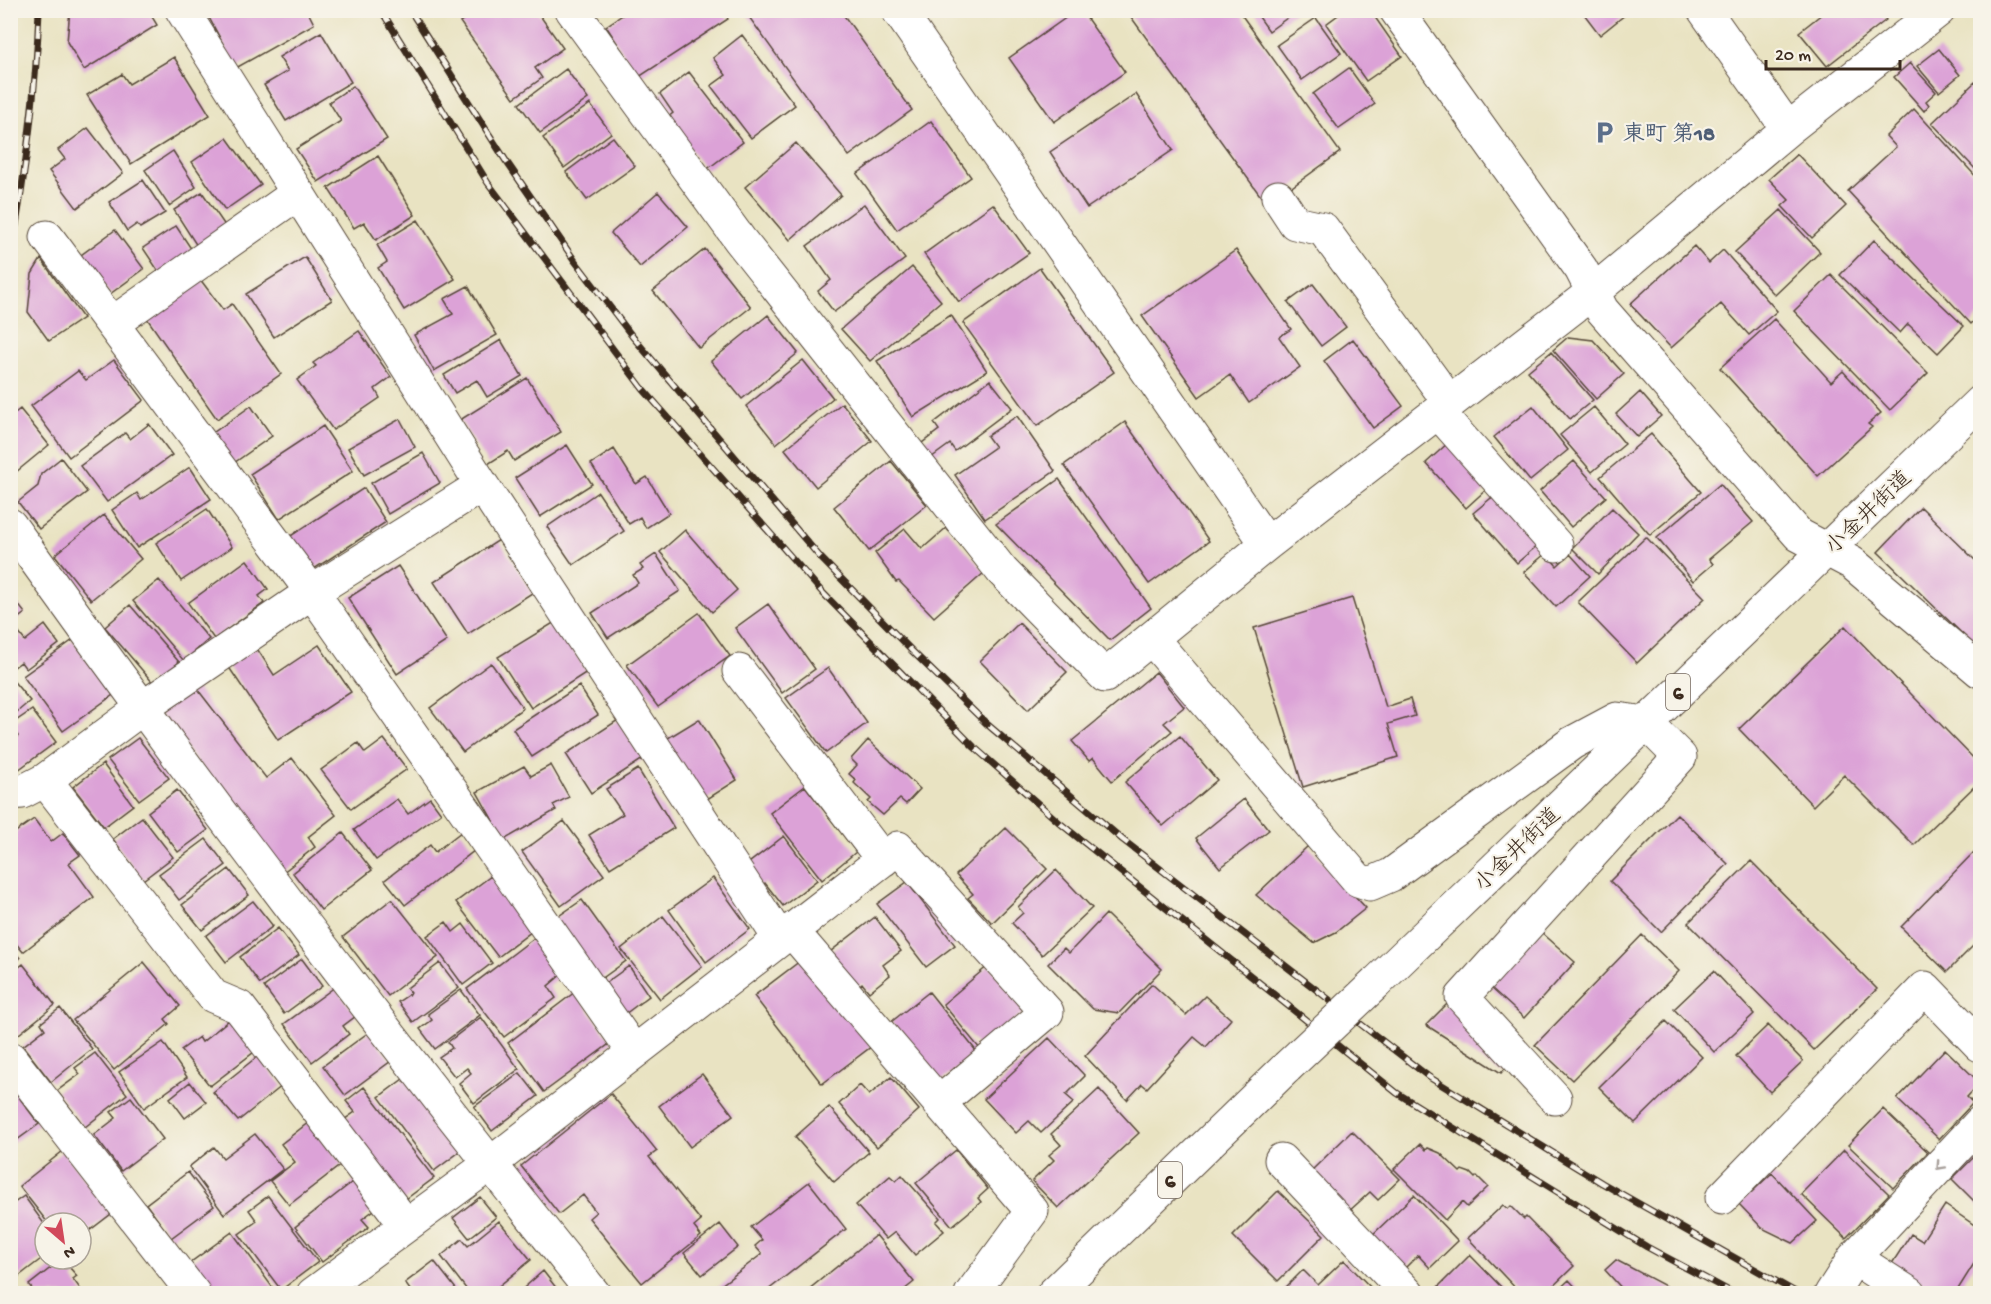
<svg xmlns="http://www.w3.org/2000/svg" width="1991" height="1304" font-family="'Gochi Hand','Klee One',sans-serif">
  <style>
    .building { fill: #dca2d7 }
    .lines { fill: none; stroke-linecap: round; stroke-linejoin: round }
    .minor-casing { stroke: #554637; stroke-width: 35 }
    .major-casing { stroke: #554637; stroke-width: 35 }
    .minor { stroke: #fff; stroke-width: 33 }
    .major { stroke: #fff; stroke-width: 33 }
    .rail-casing { stroke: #3b2a1e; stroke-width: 7 }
    .rail { stroke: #f7f3e8; stroke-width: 4.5; stroke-dasharray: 14; stroke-linecap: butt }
    .major-bridge-casing { stroke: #554637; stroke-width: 35; stroke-linecap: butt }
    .major-bridge { stroke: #fff; stroke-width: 33 }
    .oneway { stroke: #a79f9a }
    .labels { text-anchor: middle; stroke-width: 4.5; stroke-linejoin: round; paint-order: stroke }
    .shield { fill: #f7f3e8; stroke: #73665b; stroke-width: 1.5 }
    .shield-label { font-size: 21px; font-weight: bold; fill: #3b2a1e }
    .service-label { font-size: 22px; font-weight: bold; fill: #4e5e75; stroke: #f7f3e8; text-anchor: start }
    .street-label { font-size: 22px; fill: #3b2a1e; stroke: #f7f3e8 }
  </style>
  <rect width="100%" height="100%" fill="#f7f3e8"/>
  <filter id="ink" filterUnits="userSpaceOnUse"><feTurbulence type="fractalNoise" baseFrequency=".0167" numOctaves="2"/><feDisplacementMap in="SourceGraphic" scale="12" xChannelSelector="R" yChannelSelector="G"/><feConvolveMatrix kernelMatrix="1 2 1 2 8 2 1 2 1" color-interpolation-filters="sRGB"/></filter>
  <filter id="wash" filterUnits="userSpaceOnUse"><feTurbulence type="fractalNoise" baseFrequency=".008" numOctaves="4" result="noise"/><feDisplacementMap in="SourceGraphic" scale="24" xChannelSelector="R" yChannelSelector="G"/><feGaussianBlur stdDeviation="1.35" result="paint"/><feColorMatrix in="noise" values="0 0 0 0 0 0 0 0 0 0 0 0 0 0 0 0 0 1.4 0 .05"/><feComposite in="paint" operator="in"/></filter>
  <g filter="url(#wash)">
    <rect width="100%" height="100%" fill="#e9e3c2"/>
    <g id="blocks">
      <path class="building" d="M70,10H148L157,25L84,70L67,42Z
        M205,10H307L314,24L236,68Z
        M477,10H536L563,48L535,68L542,78L514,98L460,22Z
        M630,10H723L728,19L639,77L606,26Z
        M744,10H840L912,110L849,156Z
        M1077,10H1081L1125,72L1054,122L1009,58Z
        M1126,10H1238L1340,152L1267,205Z
        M1254,10H1298L1269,31Z
        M1345,10H1370L1402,56L1366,81L1326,24Z
        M1581,10H1631L1600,35Z
        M1827,10H1878L1886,20L1827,66L1799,32Z
        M1316,18L1341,53L1302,80L1277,45Z
        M321,32L351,82L286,121L264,85L288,71L279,57Z
        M742,35L795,105L751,138L711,86L726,75L713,58Z
        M1939,49L1960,75L1939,92L1917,66Z
        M174,57L210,115L131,164L87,95L122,74L129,84Z
        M1910,63L1936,92L1926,101L1929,105L1924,111L1894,77Z
        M1349,68L1375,104L1339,129L1313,94Z
        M566,69L588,99L540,133L519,104Z
        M689,72L743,142L706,170L667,118L673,113L660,94Z
        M1975,82L1980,88V170L1978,172L1932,123Z
        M353,86L387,139L318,182L296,149L341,121L329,102Z
        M1136,94L1173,150L1087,208L1050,152Z
        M590,104L611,133L564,168L543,138Z
        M1914,109L1980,181V315L1971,324L1848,191L1896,147L1886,136Z
        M931,121L971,177L897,230L857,174Z
        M88,128L123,173L77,208L49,171L65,159L58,150Z
        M613,137L635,166L587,200L566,172Z
        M227,138L261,185L225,210L192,162Z
        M796,143L841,195L790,240L745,187Z
        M173,151L196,187L169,206L145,170Z
        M1797,154L1846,206L1812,238L1782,206L1789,200L1769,179Z
        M378,156L415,215L376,240L364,222L354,228L328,188Z
        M143,180L165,213L140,228L137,224L127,231L109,202Z
        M202,192L226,227L197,246L174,210Z
        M658,192L688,227L640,267L611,233Z
        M864,204L905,259L834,312L818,291L831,280L807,246Z
        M993,204L1029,253L959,302L924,254Z
        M1781,210L1820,252L1775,295L1735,252Z
        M418,220L455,279L404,310L378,268L387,262L377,245Z
        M176,226L196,256L163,278L143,248Z
        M115,230L144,269L110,294L81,255Z
        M1874,240L1964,326L1938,353L1908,324L1900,333L1840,275Z
        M1694,246L1709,263L1723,250L1777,311L1749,335L1721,304L1671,348L1630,304Z
        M705,249L751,307L699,348L653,291Z
        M1236,250L1291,329L1279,337L1300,367L1249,403L1230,375L1199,397L1142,316Z
        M305,257L332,300L274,337L246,294Z
        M41,259L83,318L49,341L28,312L32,274Z
        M912,267L941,301L870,361L841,329Z
        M1040,268L1114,372L1037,426L963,323Z
        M1831,275L1928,373L1890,410L1794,311Z
        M200,279L223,310L232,304L281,374L217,419L146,317Z
        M1313,284L1346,327L1321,346L1288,302Z
        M468,286L497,335L434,371L414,335L453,314L444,299Z
        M768,315L798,353L742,399L711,361Z
        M951,315L987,371L913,417L877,361Z
        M1774,319L1831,382L1843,371L1881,413L1868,424L1872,427L1818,476L1720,368Z
        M359,331L391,377L375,389L380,398L333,430L297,380L316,366L313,363Z
        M1568,337L1593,340L1624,374L1596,399L1553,350Z
        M1353,339L1403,406L1373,428L1324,361Z
        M501,340L522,376L487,397L477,380L455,393L444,375Z
        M1551,352L1593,400L1570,419L1528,371Z
        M114,360L144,400L69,457L31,406L78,371L86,380Z
        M803,360L833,398L776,444L746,406Z
        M527,378L561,432L514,461L508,451L488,464L460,420Z
        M990,380L1012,408L955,451L950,444L928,460L918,446L939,430L934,423Z
        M1640,392L1661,416L1637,437L1616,414Z
        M842,403L872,441L816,487L785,449Z
        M251,406L272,436L231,465L210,435Z
        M1533,406L1568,450L1530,481L1494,437Z
        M1594,407L1625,444L1592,472L1560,435Z
        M20,409L49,445L10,477V417Z
        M1017,416L1055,471L985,519L955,475L995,447L987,436Z
        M400,419L415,447L364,475L348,448Z
        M1125,422L1209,541L1149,584L1064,465Z
        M149,424L172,455L107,502L80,466L125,433L130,439Z
        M323,426L353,471L279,519L250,474Z
        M1651,434L1701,492L1650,535L1600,477Z
        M1449,442L1489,487L1466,508L1426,463Z
        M567,445L592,484L540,517L515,478Z
        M614,449L636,484L647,477L669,513L646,528L640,517L629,524L591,464Z
        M423,453L440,483L388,514L371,483Z
        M61,458L87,492L39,529L18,502L38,486L41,474Z
        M891,461L927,505L869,551L834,507Z
        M1574,461L1606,497L1571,527L1540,491Z
        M190,467L211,499L137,548L112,510L137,493L141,500Z
        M1059,479L1151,608L1110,640L996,524Z
        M1720,484L1753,522L1709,559L1713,564L1693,581L1657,538Z
        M364,488L386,522L311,571L289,537Z
        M598,492L624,531L573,565L547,527Z
        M1496,494L1539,544L1517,563L1473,513Z
        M1921,507L1980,565V651L1878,552Z
        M1612,508L1638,533L1598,574L1572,548Z
        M207,509L232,547L181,581L156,543Z
        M104,515L141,559L91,600L55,555Z
        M946,528L985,572L934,617L899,581L896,582L875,553L905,529L922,549Z
        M685,530L737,590L712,612L660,552Z
        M1646,537L1705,598L1637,663L1578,602Z
        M499,540L532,593L468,634L434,582Z
        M1546,553L1557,566L1570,554L1590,576L1556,607L1524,572Z
        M656,554L680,591L608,638L592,613L638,583L633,575L643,569L640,565Z
        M247,560L268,589L259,596L264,603L214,639L188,603Z
        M398,566L447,641L397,674L348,598Z
        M159,580L209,639L184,661L133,601Z
        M10,594L25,613L10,624Z
        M1352,598L1386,707L1410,699L1415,716L1388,724L1398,757L1303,787L1254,628Z
        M768,604L815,669L782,693L735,628Z
        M130,605L179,662L154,684L105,627Z
        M699,613L730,656L658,707L627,665Z
        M555,622L587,672L531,708L498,657Z
        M1019,623L1067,672L1028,710L980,661Z
        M45,625L59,644L26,669L21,662L10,670V632L15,628L25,641Z
        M1845,626L1980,765V781L1914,845L1844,775L1813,806L1739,729Z
        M73,640L113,695L63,731L23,676Z
        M319,645L351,692L278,740L228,666L256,647L274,675Z
        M491,663L523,708L463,752L430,708Z
        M828,668L867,723L826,753L786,698Z
        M1156,672L1184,707L1164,723L1172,731L1112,781L1093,758L1089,761L1072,741Z
        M10,677L30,701L10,718Z
        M195,686L266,778L292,758L336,815L308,837L315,847L282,873L159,713Z
        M579,686L598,715L532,757L513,729Z
        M32,710L56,742L18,770L10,759V741L18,736L10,725Z
        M699,719L737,780L701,803L663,741Z
        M618,720L643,759L591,793L566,754Z
        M1180,736L1217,780L1163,826L1125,782Z
        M138,738L169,778L139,800L108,760Z
        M384,739L407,769L351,809L321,770L358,743L365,753Z
        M868,740L920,789L906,804L900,799L883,815L868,802L871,799L854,783L856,780L849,774L857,765L851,759Z
        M103,764L133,805L104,827L73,787Z
        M551,765L569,797L553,805L556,810L504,840L477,792L524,766L531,776Z
        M638,769L674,828L610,868L589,835L623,814L606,789Z
        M805,786L856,852L822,880L770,813Z
        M177,790L208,830L178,852L148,812Z
        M430,798L441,813L376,860L354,830L397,799L408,814Z
        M1244,799L1269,830L1220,868L1196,838Z
        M1677,814L1728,864L1661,932L1610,881Z
        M142,817L173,857L143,880L113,839Z
        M34,819L51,842L63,833L80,855L69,863L94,897L23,952L10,936V836Z
        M564,821L604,875L561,906L522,852Z
        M1006,828L1047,869L992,923L968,898L973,894L956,875Z
        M461,832L475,850L405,905L385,880L430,845L435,852Z
        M343,833L372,870L321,910L293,873Z
        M784,836L817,880L783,906L765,883L761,886L745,866Z
        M206,839L226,865L179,900L159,874Z
        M1308,846L1366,908L1336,932L1314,943L1256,895Z
        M1973,853L1980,860V939L1947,972L1901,927Z
        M1751,861L1877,989L1814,1050L1688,923Z
        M229,869L249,895L202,930L182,905Z
        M1056,870L1092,908L1042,955L1012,923L1023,913L1018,907Z
        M491,876L532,931L498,957L456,902Z
        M713,878L750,929L706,962L669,910Z
        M907,882L955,945L926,967L877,904Z
        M392,899L438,957L388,996L343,937Z
        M582,900L626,961L597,982L553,920Z
        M253,901L273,926L226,962L206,936Z
        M1106,914L1162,969L1119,1013L1093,1009L1048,964L1064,948L1069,953Z
        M663,916L702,966L660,999L621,949Z
        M875,917L901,951L883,965L890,975L869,992L862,983L854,990L826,955Z
        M446,922L453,932L463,924L492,963L463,985L427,936Z
        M278,928L299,955L260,984L240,957Z
        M1540,931L1575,962L1524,1018L1490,987Z
        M1642,935L1679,971L1572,1080L1535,1045Z
        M534,938L562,974L548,986L556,998L504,1037L467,989Z
        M10,946L20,958L10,965Z
        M804,958L872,1046L822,1084L754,996Z
        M302,959L322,986L284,1014L264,987Z
        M144,962L180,1006L165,1019L169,1024L114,1070L73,1020Z
        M440,963L459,988L413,1022L398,1002L411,993L407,988Z
        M23,964L55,1005L14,1038L10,1033V974Z
        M989,965L1026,1010L980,1049L943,1004Z
        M629,966L649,996L621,1017L600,987Z
        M1714,971L1754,1014L1714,1052L1674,1009Z
        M1152,984L1186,1015L1205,996L1231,1019L1206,1047L1194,1037L1147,1088L1142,1084L1127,1100L1085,1056Z
        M335,987L356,1016L343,1026L349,1034L312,1062L284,1024Z
        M461,990L480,1015L435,1049L420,1029L432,1020L428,1014Z
        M575,992L612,1042L544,1092L508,1043Z
        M929,992L977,1052L940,1082L891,1022Z
        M1449,1002L1508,1065L1501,1073L1426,1025Z
        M60,1008L92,1049L51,1082L23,1046L45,1029L41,1023Z
        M481,1017L519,1069L474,1103L459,1083L471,1073L467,1068L455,1077L439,1057L452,1048L448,1042Z
        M229,1020L254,1052L210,1086L181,1050L199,1037L202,1042Z
        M1666,1021L1702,1057L1635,1123L1599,1087Z
        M1768,1025L1803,1061L1770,1092L1736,1056Z
        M369,1032L391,1061L345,1095L323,1066Z
        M1049,1038L1085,1076L1066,1095L1074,1102L1041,1133L1029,1121L1016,1133L984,1099Z
        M163,1042L187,1077L144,1108L119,1072Z
        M1945,1049L1980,1083L1967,1097L1973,1103L1939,1139L1897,1099Z
        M95,1053L127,1094L85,1127L57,1091L80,1074L75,1068Z
        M258,1056L282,1086L238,1121L213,1092Z
        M520,1073L538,1096L492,1131L474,1107Z
        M702,1074L733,1115L690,1147L659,1106Z
        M407,1076L462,1150L434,1171L379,1097Z
        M891,1077L919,1110L877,1147L839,1104L860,1085L869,1095Z
        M190,1082L206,1102L185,1118L170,1098Z
        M364,1087L434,1178L402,1202L341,1122L355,1112L346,1101Z
        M1099,1089L1139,1133L1058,1208L1032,1181L1054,1160L1049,1155L1061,1145L1051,1134Z
        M15,1092L39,1124L10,1145V1095Z
        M611,1094L657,1151L649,1157L701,1221L694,1227L701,1236L642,1283L589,1218L596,1212L583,1195L559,1214L521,1166Z
        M131,1097L163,1139L121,1171L94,1135L116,1118L111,1112Z
        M829,1107L869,1152L834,1182L795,1137Z
        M1883,1109L1928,1152L1893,1188L1848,1145Z
        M309,1122L342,1164L289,1205L270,1181L295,1162L281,1144Z
        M1352,1131L1400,1179L1378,1200L1370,1192L1347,1213L1309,1173Z
        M255,1134L283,1169L224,1214L189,1167L214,1147L223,1158Z
        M1420,1144L1426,1150L1428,1148L1440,1153L1460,1172L1462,1170L1470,1173L1475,1178L1477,1176L1488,1187L1467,1207L1462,1202L1445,1220L1394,1169Z
        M956,1150L988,1189L978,1198L981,1202L952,1226L916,1183Z
        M1844,1150L1889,1194L1846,1238L1801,1194Z
        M63,1151L111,1214L81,1237V1223H48L19,1186Z
        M1974,1157L1980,1164V1207L1952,1179Z
        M188,1172L214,1206L171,1238L146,1204Z
        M1772,1173L1817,1221L1793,1243L1762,1228L1739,1204Z
        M902,1175L940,1218L936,1222L944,1231L915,1255L895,1232L886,1239L856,1205L890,1176L896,1181Z
        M356,1179L378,1207L362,1219L369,1227L322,1262L295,1227Z
        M809,1182L846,1229L763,1294H720L716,1289L762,1254L755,1246L762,1240L751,1227Z
        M1278,1191L1324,1235L1278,1281L1233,1236Z
        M1414,1195L1458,1241L1430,1268L1418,1255L1402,1271L1369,1238Z
        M24,1196L45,1225V1256L19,1276L10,1264V1206Z
        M268,1196L318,1262L281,1290L239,1234L257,1221L249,1210Z
        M480,1197L496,1217L469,1238L453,1218Z
        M1503,1205L1508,1209L1511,1206L1524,1219L1526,1217L1574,1266L1545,1294H1521L1468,1238Z
        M1945,1205L1980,1229V1254L1955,1294H1936L1891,1265L1911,1234L1922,1241Z
        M499,1221L531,1260L489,1294H470L441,1256L462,1239L468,1246Z
        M720,1224L738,1247L702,1275L684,1253Z
        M232,1232L273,1288L265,1294H209L187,1265Z
        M876,1235L914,1282L899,1294H803Z
        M1470,1255L1508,1294H1431Z
        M62,1259L77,1276L73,1279L84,1294H36L29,1285Z
        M1344,1260L1377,1294H1287L1284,1289L1303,1270L1318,1285Z
        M1616,1260L1675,1291L1678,1294H1627L1605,1270Z
        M434,1261L460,1294H413L405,1283Z
        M543,1271L561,1294H517Z
        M1569,1280L1582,1294H1554Z"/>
    </g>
  </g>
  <g filter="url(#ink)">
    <use href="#blocks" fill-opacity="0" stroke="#554637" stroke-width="1.5"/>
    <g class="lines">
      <defs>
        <path id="minor" d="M182,10L482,485L780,939
          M572,10L740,240L1002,571L1105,676L1267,544L1593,292L1788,129L1939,10
          M898,10L1267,544
          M1396,10L1581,269L1602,310L1799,535L1852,563L1980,671
          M1704,10L1788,129
          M1278,197L1295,223L1323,229L1450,403
          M47,237L312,592L634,1052
          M113,323L298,193
          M1438,412L1556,545
          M10,525C197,787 392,1043 594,1294
          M1152,639L1358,880L1370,884L1391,875L1572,743L1617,719L1646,723L1680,757L1462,997L1555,1098
          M739,671L883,860
          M45,780L213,996L239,1007L406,1225
          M10,793L22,792L45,780L141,709L312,592L482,485
          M791,930L1032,1211L971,1294
          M10,1058L194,1294
          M1281,1160L1408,1294
          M1722,1198L1925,988L1980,1045
          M1854,1258L1910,1294
          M313,1294L490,1164L898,848L1047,1012L939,1103
          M1831,1294L1854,1258L1980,1123"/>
        <path id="major" d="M1376,983L1980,402
          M1053,1294L1287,1067"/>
      </defs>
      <use href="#minor" class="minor-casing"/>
      <use href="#major" class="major-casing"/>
      <use href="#minor" class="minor"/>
      <use href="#major" class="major"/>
      <defs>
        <path id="rail" d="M381,10L488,183L643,389L822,592L974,747L1061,824L1397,1093L1647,1247L1735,1294
          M410,10L506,161L575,261L632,336L820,557L912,651L988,725L1123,840L1429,1077L1602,1183L1799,1294
          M10,259C25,177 36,94 39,10"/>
      </defs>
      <use href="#rail" class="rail-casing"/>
      <use href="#rail" class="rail"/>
      <defs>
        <path id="major-bridge" d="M1287,1067L1376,983"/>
      </defs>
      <use href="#major-bridge" class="major-bridge-casing"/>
      <use href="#major-bridge" class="major-bridge"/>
    </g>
    <defs><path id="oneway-chevron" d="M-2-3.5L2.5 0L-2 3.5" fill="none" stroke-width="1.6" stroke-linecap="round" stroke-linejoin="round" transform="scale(1.5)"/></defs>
    <use class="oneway" href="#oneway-chevron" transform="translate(1940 1166) rotate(133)"/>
  </g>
  <defs>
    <symbol id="parking-bare" viewBox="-9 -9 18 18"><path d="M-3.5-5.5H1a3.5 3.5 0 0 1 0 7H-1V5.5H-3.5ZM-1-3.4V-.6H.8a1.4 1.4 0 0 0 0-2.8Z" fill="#5c6f8a" stroke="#f7f3e8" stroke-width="2.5" paint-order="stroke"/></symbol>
  </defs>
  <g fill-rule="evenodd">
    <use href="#parking-bare" x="1588" y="116" width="33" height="33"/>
  </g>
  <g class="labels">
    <g class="shield">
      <rect x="1666" y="674" width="24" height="36" rx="4.5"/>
      <rect x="1158" y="1162" width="24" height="36" rx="4.5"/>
    </g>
    <g class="shield-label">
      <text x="1678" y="699">6</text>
      <text x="1170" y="1187">6</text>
    </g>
    <g class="service-label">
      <text x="1623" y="140">東町 第18</text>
    </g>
    <g class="street-label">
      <text transform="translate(1867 511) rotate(-44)" y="8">小金井街道</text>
      <text transform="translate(1516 848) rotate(-44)" y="8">小金井街道</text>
    </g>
  </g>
  <rect width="1991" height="1304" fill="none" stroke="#f7f3e8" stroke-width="36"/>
  <g transform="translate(63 1241) rotate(151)"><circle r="28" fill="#f7f3e8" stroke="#aca397" stroke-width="1.5"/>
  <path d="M0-4.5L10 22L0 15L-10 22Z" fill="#d1495b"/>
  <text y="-9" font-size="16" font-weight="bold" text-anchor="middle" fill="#3b2a1e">N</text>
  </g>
  <path d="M1766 60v9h134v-9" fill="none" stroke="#3b2a1e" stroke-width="3"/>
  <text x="1775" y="60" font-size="18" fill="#3b2a1e" stroke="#f7f3e8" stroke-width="4.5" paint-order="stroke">20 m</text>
</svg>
